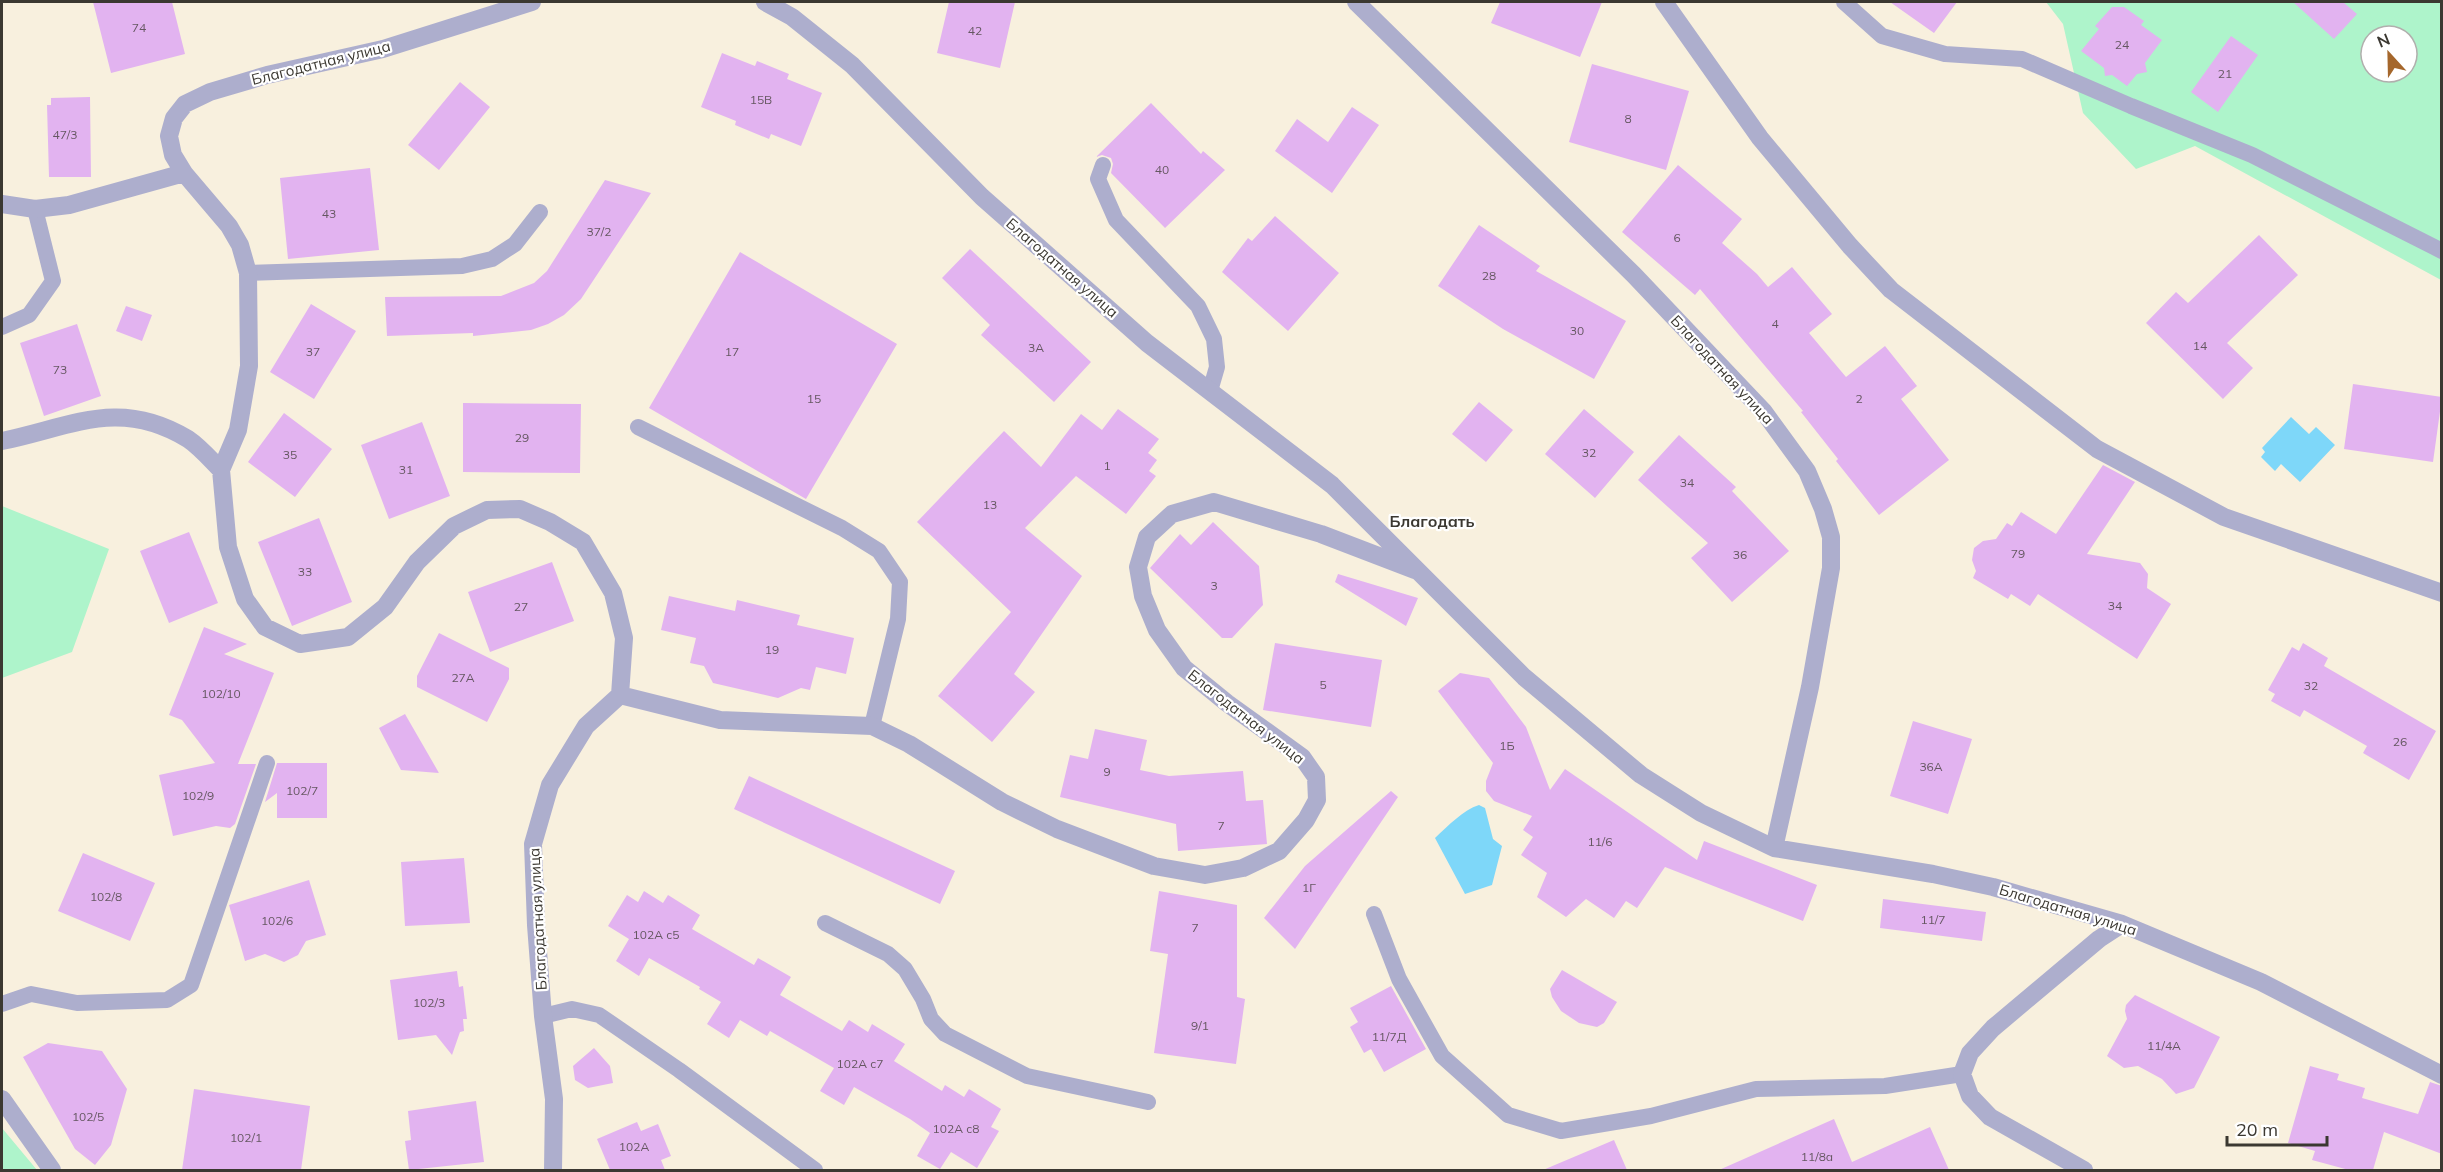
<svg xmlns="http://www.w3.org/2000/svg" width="2443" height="1172" font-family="Mulish,sans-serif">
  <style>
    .green { fill: #aef4cb; fill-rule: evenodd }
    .water { fill: #7ed7f9 }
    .building { fill: #e2b3f0 }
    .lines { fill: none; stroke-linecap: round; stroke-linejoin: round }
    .lane { stroke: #adaecd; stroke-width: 16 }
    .street { stroke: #adaecd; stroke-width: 18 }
    .labels { text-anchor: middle; stroke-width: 4.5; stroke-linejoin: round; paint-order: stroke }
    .number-label { font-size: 12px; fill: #655761 }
    .street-label { font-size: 15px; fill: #3b3831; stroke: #fff }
    .neighbourhood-label { font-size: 16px; font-weight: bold; fill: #3b3831; stroke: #fff }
  </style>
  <rect width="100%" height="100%" fill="#f8f0de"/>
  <path class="green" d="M2046,2H2441V280L2195,146L2136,169L2083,113L2063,24ZM2371,36H2407V72H2371Z
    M2,506L109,549L72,652L2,678Z
    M2,1128L37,1170H2Z"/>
  <path class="water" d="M2291,417L2309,434L2316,427L2335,445L2300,482L2281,464L2275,471L2261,457L2265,452L2262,448Z
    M1479,805L1485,808L1493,839L1502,846L1492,885L1465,894L1435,838C1448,826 1463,810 1479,805Z"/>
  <path class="building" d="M93,2H172L185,54L111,73Z
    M949,2H1015L1000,68L937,53Z
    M1500,2H1602L1580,57L1491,23Z
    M1890,2H1957L1934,33Z
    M2293,2H2343L2357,14L2334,39Z
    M2112,7H2124L2144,21L2141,25L2162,40L2145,63L2147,72L2137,74L2127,86L2112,75L2105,76L2104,68L2081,51L2099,29L2095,26Z
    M2231,36L2258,55L2218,112L2191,92Z
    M722,53L755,66L757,61L789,74L787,79L822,93L801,146L771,134L769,139L735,125L736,121L701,107Z
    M1592,64L1689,91L1666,170L1569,142Z
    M460,82L490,107L439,170L408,145Z
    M90,97L91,177H49L47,105H51V98Z
    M1151,103L1201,154L1203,151L1225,170L1165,228L1111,173L1113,164L1111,158L1102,155L1096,157Z
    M1352,107L1379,125L1332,193L1275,151L1297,119L1328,142Z
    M1678,165L1742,219L1722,243L1757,274L1768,287L1792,267L1832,314L1809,333L1846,377L1885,346L1917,386L1901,399L1949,460L1879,515L1836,461L1838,459L1801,412L1803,411L1700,289L1695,295L1622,232Z
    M370,168L379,250L288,259L280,178Z
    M605,180L651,193L581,299L564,315L548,324L531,330L473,336V333L387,336L385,297L501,296L534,283L547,271Z
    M1275,216L1339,273L1288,331L1222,272L1248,238L1252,241Z
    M1479,225L1540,266L1536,271L1626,321L1594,379L1503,329L1438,286Z
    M2259,235L2298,275L2227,343L2253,368L2223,399L2146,323L2176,292L2188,303Z
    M970,249L1091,362L1054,402L981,335L990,325L942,278Z
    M740,252L897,344L806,499L649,408Z
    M311,304L356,331L314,399L270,372Z
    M126,306L152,315L142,341L116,331Z
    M77,324L101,396L44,416L20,343Z
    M2353,384L2442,397L2433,462L2344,449Z
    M1479,402L1513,430L1486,462L1452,434Z
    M463,403L581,404L580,473L463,472Z
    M1118,409L1159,439L1148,453L1157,460L1149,471L1156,476L1126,514L1076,476L1025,528L1082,576L1014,674L1035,692L992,742L938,696L1011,612L917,522L1004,431L1041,467L1081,414L1102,430Z
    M1584,409L1634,452L1595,498L1545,454Z
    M284,413L332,449L295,497L248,462Z
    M422,422L450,496L389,519L361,445Z
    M1679,435L1736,487L1732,491L1789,551L1732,602L1691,558L1708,543L1638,480Z
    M2103,465L2135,482L2087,554L2140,563L2148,574L2147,588L2171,604L2137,659L2038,594L2030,606L2011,594L2008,599L1973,578L1976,571L1972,560L1974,548L1983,541L1996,539L2007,523L2012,526L2021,512L2056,534Z
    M319,518L352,602L292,626L258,542Z
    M1213,522L1259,566L1263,605L1232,638H1222L1150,568L1180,534L1191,545Z
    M189,532L218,603L169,623L140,551Z
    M552,562L574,621L490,652L468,592Z
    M1338,574L1418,598L1406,626L1335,582Z
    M669,596L735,611L737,600L800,615L797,625L854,638L846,674L816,667L810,690L801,688L778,698L713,683L704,666L690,663L696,638L661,630Z
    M204,627L247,644L224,654L274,673L238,764H256L235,824L230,828L216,826L173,836L159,775L215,763L182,720L169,715Z
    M439,633L509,668V679L487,722L417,687V676Z
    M1275,643L1382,660L1371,727L1263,710Z
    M2303,643L2328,658L2324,666L2436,731L2409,780L2363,753L2367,746L2304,710L2300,717L2271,701L2275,694L2268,690L2292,647L2299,651Z
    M1460,673L1489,678L1526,727L1550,790L1565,769L1697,860L1704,841L1817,885L1803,921L1665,867L1637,908L1626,901L1614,918L1586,899L1566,917L1537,897L1547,873L1521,855L1533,837L1523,830L1532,816L1494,801L1486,791V781L1493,763L1438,691Z
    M405,714L439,773L401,770L379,728Z
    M1913,721L1972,739L1948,814L1890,796Z
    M1095,729L1147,740L1140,770L1169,776L1243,771L1246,801L1263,800L1267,844L1178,851L1176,824L1060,797L1070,755L1088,759Z
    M277,763H327V818H277V793L265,802Z
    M749,776L955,871L940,904L734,809Z
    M1391,791L1398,797L1295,949L1264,918L1305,866Z
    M83,853L155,883L130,941L58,911Z
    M464,858L470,923L405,926L401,862Z
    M309,880L326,935L306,941L298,955L284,962L265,954L245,961L229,905Z
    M644,891L663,903L668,895L700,915L692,929L754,965L758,958L791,977L780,995L842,1031L849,1020L868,1032L872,1024L905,1044L894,1061L942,1091L945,1085L964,1097L969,1089L1001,1109L991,1127L999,1131L977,1168L951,1152L940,1169L917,1156L930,1133L910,1119L854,1087L844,1105L820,1091L834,1068L770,1031L767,1036L740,1020L729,1038L707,1024L721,1002L699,989L700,987L649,958L639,976L616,961L629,939L608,926L627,895L638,902Z
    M1159,891L1237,905V997L1245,999L1236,1064L1154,1053L1168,954L1150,951Z
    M1883,899L1986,912L1982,941L1880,928Z
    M1562,970L1617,1002L1604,1023L1597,1027L1579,1023L1561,1011L1552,997L1550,989Z
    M457,971L459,987L463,986L467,1019H463L464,1031L460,1032L452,1055L436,1035L398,1040L390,980Z
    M1391,986L1426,1049L1384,1072L1371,1049L1364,1053L1350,1027L1358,1022L1350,1008Z
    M2135,995L2220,1037L2194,1088L2176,1094L2162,1079L2138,1066L2124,1068L2107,1056L2127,1019L2125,1011L2126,1005Z
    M48,1043L102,1051L127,1089L111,1145L95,1165L75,1149L23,1057Z
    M594,1048L610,1066L613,1083L588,1088L575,1080L573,1066Z
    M2310,1066L2339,1074L2337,1080L2365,1088L2362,1098L2418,1114L2430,1082L2442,1086V1154L2384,1132L2373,1170H2349L2312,1160L2315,1151L2288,1143Z
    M194,1089L310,1106L301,1170H182Z
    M476,1101L484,1162L409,1170L405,1141L411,1140L408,1111Z
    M1834,1119L1852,1162L1930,1127L1949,1170H1719Z
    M637,1122L641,1131L658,1124L671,1156L661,1160L665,1170H610L597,1139Z
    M1614,1140L1627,1170H1543Z"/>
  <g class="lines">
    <path class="lane" d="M1844,2L1882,36L1945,54L2022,59L2131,106L2252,155L2442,251
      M1103,165L1098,179L1116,220L1198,306L1214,339L1217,367L1210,391
      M248,273L462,266L492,259L515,244L540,212
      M2,327L29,315L53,281L35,209
      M638,427L842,528L879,551L900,582L898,619L872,726
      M1374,914L1399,979L1442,1056L1508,1115L1561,1131L1651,1116L1756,1089L1885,1086L1962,1074
      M825,923L888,954L905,969L923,999L931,1019L945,1034L1027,1076L1148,1102
      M2,1004L31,994L77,1003L167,1000L191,985L267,763
      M543,1016L572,1009L599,1015L679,1070L815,1170"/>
    <path class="street" d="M532,2L383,49L267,75L210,92L185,104L174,118L169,136L173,155L184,173L229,226L240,245L248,273L249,366L238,430L221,470L228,547L245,599L265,627L300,644L348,637L385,607L417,562L454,526L487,510L520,509L550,522L583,542L613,593L624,638L620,695L586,726L550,785L533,844L536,925L543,1016L554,1099L553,1170
      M765,2L792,17L852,65L982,197L1147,343L1332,485L1524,677L1641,775L1701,813L1774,848L1933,874L1993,887L2122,924L2261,982L2442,1075
      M1356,2L1634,275L1764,412L1807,471L1823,509L1831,537V568L1810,687L1774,848
      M1664,2L1760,138L1850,246L1891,290L2097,449L2224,517L2442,593
      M2,204L35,209L69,205L184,173
      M2,441C71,427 119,397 188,439C200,447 211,460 221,470
      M620,695L720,720L872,726L909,744L1002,802L1057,829L1154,866L1205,875L1243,868L1279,851L1306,820L1317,800L1316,777L1302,757L1227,703L1184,668L1157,630L1143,596L1138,567L1147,537L1172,514L1214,502L1321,534L1415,570
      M2,1099L52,1170
      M2084,1170L1990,1117L1970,1096L1962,1074L1970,1053L1993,1028L2099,939L2122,924"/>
  </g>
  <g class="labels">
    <g class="number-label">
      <text x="139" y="32">74</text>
      <text x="975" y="35">42</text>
      <text x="2122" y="49">24</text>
      <text x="2225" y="78">21</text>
      <text x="761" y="104">15В</text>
      <text x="1628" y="123">8</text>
      <text x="65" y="139">47/3</text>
      <text x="1162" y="174">40</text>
      <text x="329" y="218">43</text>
      <text x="599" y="236">37/2</text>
      <text x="1677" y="242">6</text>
      <text x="1489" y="280">28</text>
      <text x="1775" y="328">4</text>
      <text x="1577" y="335">30</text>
      <text x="2200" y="350">14</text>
      <text x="1036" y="352">3А</text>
      <text x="313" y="356">37</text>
      <text x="732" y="356">17</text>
      <text x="60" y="374">73</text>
      <text x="814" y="403">15</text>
      <text x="1859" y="403">2</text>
      <text x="522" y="442">29</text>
      <text x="1589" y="457">32</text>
      <text x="290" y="459">35</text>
      <text x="1107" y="470">1</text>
      <text x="406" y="474">31</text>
      <text x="1687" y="487">34</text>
      <text x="990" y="509">13</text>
      <text x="2018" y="558">79</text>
      <text x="1740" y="559">36</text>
      <text x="305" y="576">33</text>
      <text x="1214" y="590">3</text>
      <text x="2115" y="610">34</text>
      <text x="521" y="611">27</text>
      <text x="772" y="654">19</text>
      <text x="463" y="682">27А</text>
      <text x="1323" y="689">5</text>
      <text x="2311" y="690">32</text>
      <text x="221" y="698">102/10</text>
      <text x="2400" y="746">26</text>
      <text x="1507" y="750">1Б</text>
      <text x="1931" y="771">36А</text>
      <text x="1107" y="776">9</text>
      <text x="302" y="795">102/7</text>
      <text x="198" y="800">102/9</text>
      <text x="1221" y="830">7</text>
      <text x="1600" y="846">11/6</text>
      <text x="1309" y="892">1Г</text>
      <text x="106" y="901">102/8</text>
      <text x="1933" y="924">11/7</text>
      <text x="277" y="925">102/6</text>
      <text x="1195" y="932">7</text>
      <text x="656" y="939">102А с5</text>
      <text x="429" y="1007">102/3</text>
      <text x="1200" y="1030">9/1</text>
      <text x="1389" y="1041">11/7Д</text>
      <text x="2164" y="1050">11/4А</text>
      <text x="860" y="1068">102А с7</text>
      <text x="88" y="1121">102/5</text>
      <text x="956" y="1133">102А с8</text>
      <text x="246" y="1142">102/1</text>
      <text x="634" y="1151">102А</text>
      <text x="1817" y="1161">11/8а</text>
    </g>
    <g class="street-label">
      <text transform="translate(321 63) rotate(-14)" y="5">Благодатная улица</text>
      <text transform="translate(1062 268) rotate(41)" y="5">Благодатная улица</text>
      <text transform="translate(1722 370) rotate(47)" y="5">Благодатная улица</text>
      <text transform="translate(1246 717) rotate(38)" y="5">Благодатная улица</text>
      <text transform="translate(2068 910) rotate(17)" y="5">Благодатная улица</text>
      <text transform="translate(538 919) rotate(-93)" y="5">Благодатная улица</text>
    </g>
    <g class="neighbourhood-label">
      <text x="1432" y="527">Благодать</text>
    </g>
  </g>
  <rect width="2443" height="1172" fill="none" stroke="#3b3831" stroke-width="6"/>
  <g transform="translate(2389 54) rotate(338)"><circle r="28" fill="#ffffff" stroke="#b1afad" stroke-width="1.5"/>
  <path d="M0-4.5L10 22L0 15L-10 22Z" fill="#a5672c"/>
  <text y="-9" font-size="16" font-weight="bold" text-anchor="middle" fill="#3b3831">N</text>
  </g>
  <path d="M2227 1136v9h100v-9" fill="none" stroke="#3b3831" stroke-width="3"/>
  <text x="2236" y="1136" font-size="18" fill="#3b3831" stroke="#ffffff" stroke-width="4.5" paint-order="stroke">20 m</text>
</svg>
